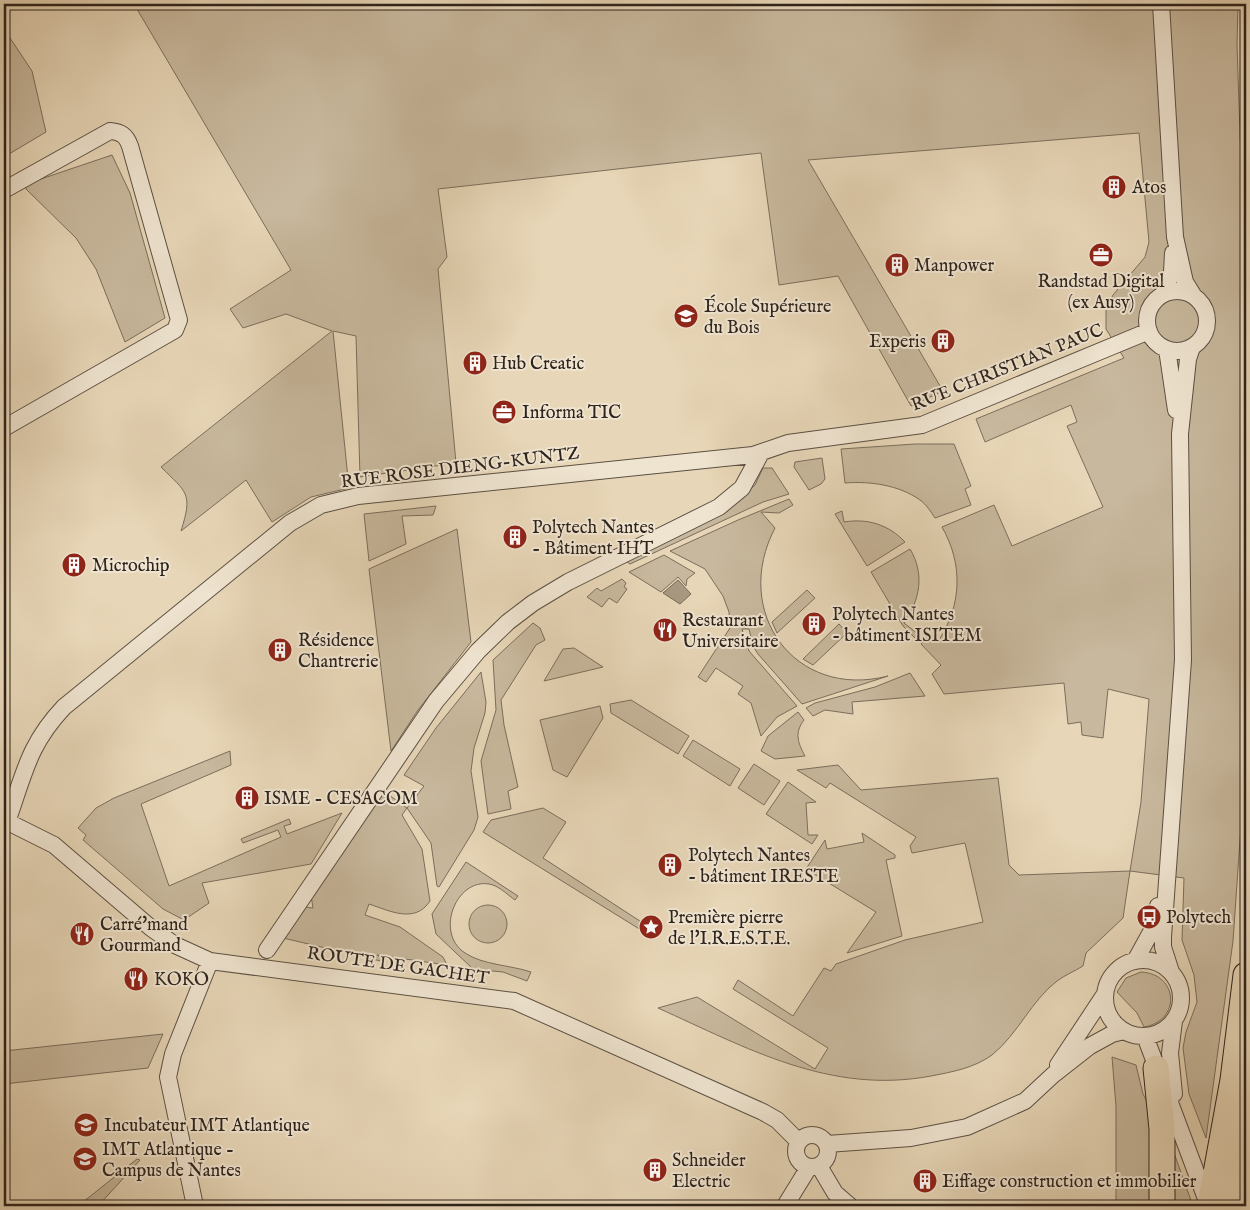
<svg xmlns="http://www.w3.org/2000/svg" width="1250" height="1210" font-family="'IM FELL English',serif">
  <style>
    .green { fill: #c8b89d; stroke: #7b6e5c }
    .water { fill: #a89982; stroke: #776a59 }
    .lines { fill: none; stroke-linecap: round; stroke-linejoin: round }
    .minor-casing { stroke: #5c5043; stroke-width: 18 }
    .highway-casing { stroke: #2e231c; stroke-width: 27 }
    .minor { stroke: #efe4d0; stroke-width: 16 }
    .highway { stroke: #e7d6b7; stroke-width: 25 }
    .labels { text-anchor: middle; stroke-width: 4; stroke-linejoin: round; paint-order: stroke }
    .poi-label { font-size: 18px; fill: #2e231c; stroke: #efe4d0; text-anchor: start }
    .street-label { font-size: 18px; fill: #2e231c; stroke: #efe4d0 }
  </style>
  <rect width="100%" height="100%" fill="#e7d6b7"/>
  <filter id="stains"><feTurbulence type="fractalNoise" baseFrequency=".004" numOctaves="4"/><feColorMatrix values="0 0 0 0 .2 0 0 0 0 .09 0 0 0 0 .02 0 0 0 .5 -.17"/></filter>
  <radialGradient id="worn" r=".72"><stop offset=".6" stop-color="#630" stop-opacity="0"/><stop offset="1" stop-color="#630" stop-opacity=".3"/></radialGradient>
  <path class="green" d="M134,4H1238L1237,45L1243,222L1246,754L1233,941L1206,1138L1189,1094L1183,1048L1186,1032L1197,1002L1194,975L1182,940L1184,878L1130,871L1123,918L1086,953L1083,966C1075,971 1065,975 1057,981C1031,1001 1018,1034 992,1055C974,1068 952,1072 931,1076C830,1095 747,1048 658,1008L697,997L815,1069L828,1048L733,989L738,980L793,1016L824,968L831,971L836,964L905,940L983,922L965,843L912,853L910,846L916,837L830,783L826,788L797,770L838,765L861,790L998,778L1009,865L1019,875L1130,871L1141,802L1149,699L1108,689L1103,738L1082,735L1081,722L1068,724L1064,683L944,694L932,674L941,665L921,644L930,634L939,640C962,604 963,564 942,527L994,505L1012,546L1103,507L1067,426L1077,422L1071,405L985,442L976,419L1124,358L1106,329V310L1113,295L1145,257L1149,242L1139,133L808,160L943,391L911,406L838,276L779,285L761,153L438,189L447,257L438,269L456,463L360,477L356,336L333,331L349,488L311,497L272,522L246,480L181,531C193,493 187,493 161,467L332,331L286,314L243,328L230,309L291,270Z
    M4,29L32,71L46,132L4,157Z
    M112,155L130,193L165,318L125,342L96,269L76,238L26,189V184Z
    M915,444H954L971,486L965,489L971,505L935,518C931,512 926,504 920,500C899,485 870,481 845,483L841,449Z
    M822,458L825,479L821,484L809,490L794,467L795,462Z
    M763,468H772L789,494L763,502L630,564L621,558L745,494L755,485Z
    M789,499L793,505L779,513L761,512L775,528C731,612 795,700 888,676L802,704L758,654L753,646L749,629H742L749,651L797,706L777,717L761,736L751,703L738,694L743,686L716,668L706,682L698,677L730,628L729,612L723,596L705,569L670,551L738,520Z
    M436,506L433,515L402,516L406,544L369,561L364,514Z
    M842,511L844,522C868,518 889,525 905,542L867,566L835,514Z
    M457,529L471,642L418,710L391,751L369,569Z
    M910,549C925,574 920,600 904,623L918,634L915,638L903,626L871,572Z
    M664,555L695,573L687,579L686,586L678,577L661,592L629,572Z
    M622,579L626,583L624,587L627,589L617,603L609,598L602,607L587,597L597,588L601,591Z
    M807,590L815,598L777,633L772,622Z
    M533,623L540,628L545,640L536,645L501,700L504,725L518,787L508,791L511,809L488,814L481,761L496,710L493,660Z
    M839,624L847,633L813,665L803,659Z
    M574,648L603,667L544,681L563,649Z
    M481,672L486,702L485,713L474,748L471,771L478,817L474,830L439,887L437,886L431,843L407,808L402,815L422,849L430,901C415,924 390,911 369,904L365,915L400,927L443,957L447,965L377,955L385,962L283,938L304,907L313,908L311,895L382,790L407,808L424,786L404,775L436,728Z
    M910,673L925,696L852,702L853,714L825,710L813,716L806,708L815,703L875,687Z
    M631,700L689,736L678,754L611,713L610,704Z
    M600,706L603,718L567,777L553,770L540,720Z
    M798,712L804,720C794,733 798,743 805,756L775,759L761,751L768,736Z
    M693,740L740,769L730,786L683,756Z
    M230,751L231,765L141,804L169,886L281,837L278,830L243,843L241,839L289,819L291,824L284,826L287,834L342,813L311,864L202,883L209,903L184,920L163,909L83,840L86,835L78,828L96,808L114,798Z
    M754,764L780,781L764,805L738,788Z
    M788,782L816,802L806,803L808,835H818L812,844L766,814Z
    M543,808L566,822L543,858L646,925L641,930L483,832L491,820Z
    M862,833L895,855V858L886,860L902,936L847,953L876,912L806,869L825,840L827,849L864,842Z
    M466,862L518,896L515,900C508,895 501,888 493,885C458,874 433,932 465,953C483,965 510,965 531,972L527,981L503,972L473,969L436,934L432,914Z
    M469 924a19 19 0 1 1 38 0a19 19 0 1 1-38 0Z
    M1141,972C1179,974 1181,1021 1144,1027L1137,1013L1117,992L1126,978Z
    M163,1034L148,1068L4,1084V1051Z
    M1112,1057L1136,1065L1143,1094L1174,1153L1193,1206H1116V1106Z
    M137,1159L140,1160L98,1206H78Z"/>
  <path class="water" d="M678,580L691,594L680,604L663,593Z"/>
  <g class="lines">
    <defs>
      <path id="minor" d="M1161,4L1175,237L1185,282L1193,295
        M4,190L110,131C121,132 126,135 130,146L179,320L175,330L4,428
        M1147 321a30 30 0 1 1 60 0a30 30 0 1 1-60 0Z
        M1163,294L1172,272L1173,253
        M1167,349L1176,410
        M4,820L54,845L151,928L175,945L210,961L514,1001L763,1112L777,1120L799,1142
        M7,822C24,775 28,745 64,707L290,523L321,505L358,496L753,455L788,443L922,425L1149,331
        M267,950L436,701L478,651L508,622L533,603L568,582L719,507L742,488L761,453
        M1105 998a38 38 0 1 1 76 0a38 38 0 1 1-76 0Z
        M1135,961L1151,932L1158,906
        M1171,972L1163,947V937L1183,660L1180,434L1188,359L1192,347
        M1174,1021L1170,1053L1174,1094
        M1145,1036L1208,1204
        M1058,1065L1105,994
        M796 1151a16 16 0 1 1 32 0a16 16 0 1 1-32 0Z
        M827,1144L911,1138L967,1127L1025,1101L1053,1075L1090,1046L1112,1034L1124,1031
        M819,1166L835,1193L850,1206
        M195,1206L168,1077L173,1054L210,961
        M785,1206L809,1167"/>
      <path id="highway" d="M1156,1068L1162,1129V1206
        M1210,1206L1233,1080L1246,975
        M1228,1206L1246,1106"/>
    </defs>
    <use href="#minor" class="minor-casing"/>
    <use href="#highway" class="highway-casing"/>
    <use href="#minor" class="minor"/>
    <use href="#highway" class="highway"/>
  </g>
  <defs>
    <symbol id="building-disc" viewBox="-11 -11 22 22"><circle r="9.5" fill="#8f2418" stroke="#efe4d0"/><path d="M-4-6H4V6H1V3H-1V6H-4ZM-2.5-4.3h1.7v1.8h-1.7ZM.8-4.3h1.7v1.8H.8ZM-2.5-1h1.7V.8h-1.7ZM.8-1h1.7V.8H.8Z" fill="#fff"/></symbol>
    <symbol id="office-disc" viewBox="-11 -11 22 22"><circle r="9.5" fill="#8f2418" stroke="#efe4d0"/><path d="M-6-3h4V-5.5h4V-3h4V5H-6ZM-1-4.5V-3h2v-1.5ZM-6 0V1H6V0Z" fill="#fff"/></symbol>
    <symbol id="university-disc" viewBox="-11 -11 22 22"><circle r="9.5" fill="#8f2418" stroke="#efe4d0"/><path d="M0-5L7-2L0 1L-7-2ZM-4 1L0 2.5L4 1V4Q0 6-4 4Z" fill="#fff"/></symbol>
    <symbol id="restaurant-disc" viewBox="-11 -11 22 22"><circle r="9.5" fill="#8f2418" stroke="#efe4d0"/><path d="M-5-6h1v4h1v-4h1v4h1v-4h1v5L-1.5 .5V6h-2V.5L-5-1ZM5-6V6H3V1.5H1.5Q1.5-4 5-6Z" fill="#fff"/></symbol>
    <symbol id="bus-disc" viewBox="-11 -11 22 22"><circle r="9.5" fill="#8f2418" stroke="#efe4d0"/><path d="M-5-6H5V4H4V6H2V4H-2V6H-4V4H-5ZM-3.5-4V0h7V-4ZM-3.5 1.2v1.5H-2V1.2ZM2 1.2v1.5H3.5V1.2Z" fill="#fff"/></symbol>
    <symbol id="sight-disc" viewBox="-11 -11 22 22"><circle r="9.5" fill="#8f2418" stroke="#efe4d0"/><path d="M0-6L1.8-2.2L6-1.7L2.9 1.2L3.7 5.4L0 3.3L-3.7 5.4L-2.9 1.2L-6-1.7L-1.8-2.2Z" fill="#fff"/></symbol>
  </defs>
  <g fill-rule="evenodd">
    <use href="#building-disc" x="1100" y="173" width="28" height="28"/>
    <use href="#office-disc" x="1087" y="241" width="28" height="28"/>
    <use href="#building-disc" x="883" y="251" width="28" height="28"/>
    <use href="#university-disc" x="672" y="302" width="28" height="28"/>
    <use href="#building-disc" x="929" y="327" width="28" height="28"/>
    <use href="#building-disc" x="461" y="349" width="28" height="28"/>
    <use href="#office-disc" x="490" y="398" width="28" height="28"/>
    <use href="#building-disc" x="501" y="523" width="28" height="28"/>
    <use href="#building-disc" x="60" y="551" width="28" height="28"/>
    <use href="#building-disc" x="800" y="610" width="28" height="28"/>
    <use href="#restaurant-disc" x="651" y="616" width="28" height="28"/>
    <use href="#building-disc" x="266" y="636" width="28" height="28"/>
    <use href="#building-disc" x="233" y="784" width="28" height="28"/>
    <use href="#building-disc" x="656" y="851" width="28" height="28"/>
    <use href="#bus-disc" x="1135" y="903" width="28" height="28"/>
    <use href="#sight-disc" x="637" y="913" width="28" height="28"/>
    <use href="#restaurant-disc" x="68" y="920" width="28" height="28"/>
    <use href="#restaurant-disc" x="122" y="965" width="28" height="28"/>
    <use href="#university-disc" x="72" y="1111" width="28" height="28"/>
    <use href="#university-disc" x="71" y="1145" width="28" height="28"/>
    <use href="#building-disc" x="641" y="1156" width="28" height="28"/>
    <use href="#building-disc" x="911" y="1167" width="28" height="28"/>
  </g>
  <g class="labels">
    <g class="poi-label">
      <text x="1132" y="193">Atos</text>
      <text x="914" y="271">Manpower</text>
      <text x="1101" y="287" text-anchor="middle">Randstad Digital<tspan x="1101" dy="21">(ex Ausy)</tspan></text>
      <text x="704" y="312">École Supérieure<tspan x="704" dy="21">du Bois</tspan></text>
      <text x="926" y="347" text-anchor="end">Experis</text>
      <text x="492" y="369">Hub Creatic</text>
      <text x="522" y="418">Informa TIC</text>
      <text x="532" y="533">Polytech Nantes<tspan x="532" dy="21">- Bâtiment IHT</tspan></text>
      <text x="92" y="571">Microchip</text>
      <text x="832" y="620">Polytech Nantes<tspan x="832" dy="21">- bâtiment ISITEM</tspan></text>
      <text x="682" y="626">Restaurant<tspan x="682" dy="21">Universitaire</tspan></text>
      <text x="298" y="646">Résidence<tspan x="298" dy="21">Chantrerie</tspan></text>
      <text x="264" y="804">ISME - CESACOM</text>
      <text x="688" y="861">Polytech Nantes<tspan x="688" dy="21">- bâtiment IRESTE</tspan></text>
      <text x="668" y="923">Première pierre<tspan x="668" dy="21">de l'I.R.E.S.T.E.</tspan></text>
      <text x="1166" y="923">Polytech</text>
      <text x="100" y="930">Carré'mand<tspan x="100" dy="21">Gourmand</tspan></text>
      <text x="154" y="985">KOKO</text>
      <text x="104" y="1131">Incubateur IMT Atlantique</text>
      <text x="102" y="1155">IMT Atlantique -<tspan x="102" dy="21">Campus de Nantes</tspan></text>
      <text x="672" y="1166">Schneider<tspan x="672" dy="21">Electric</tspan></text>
      <text x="942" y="1187">Eiffage construction et immobilier</text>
    </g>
    <g class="street-label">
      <text transform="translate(1007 367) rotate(-22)" y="6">RUE CHRISTIAN PAUC</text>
      <text transform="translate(460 467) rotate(-7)" y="6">RUE ROSE DIENG-KUNTZ</text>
      <text transform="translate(398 965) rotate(8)" y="6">ROUTE DE GACHET</text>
    </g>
  </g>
  <rect width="1250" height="1210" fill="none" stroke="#e7d6b7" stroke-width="20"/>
  <rect x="5" y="5" width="1240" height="1200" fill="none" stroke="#2e231c" stroke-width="2.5"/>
  <rect x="10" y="10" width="1230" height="1190" fill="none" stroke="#2e231c"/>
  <rect width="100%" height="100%" filter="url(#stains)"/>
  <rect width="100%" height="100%" fill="url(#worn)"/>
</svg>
